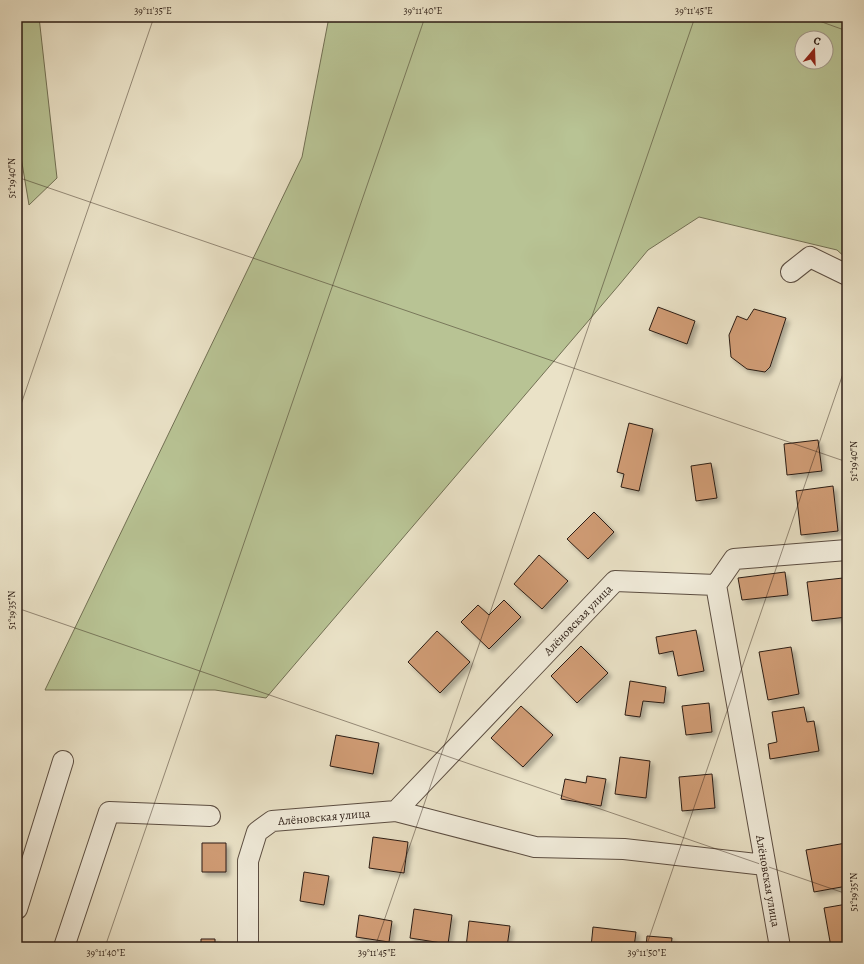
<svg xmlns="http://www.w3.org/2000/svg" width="864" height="964" font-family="Alegreya,serif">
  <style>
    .green { fill: #b8c394; stroke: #727054; fill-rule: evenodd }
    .building { fill: #d09c74; stroke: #2c1d15; filter: url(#shadow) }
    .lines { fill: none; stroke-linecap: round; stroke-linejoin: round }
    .minor-casing { stroke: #5c4e42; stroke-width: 22 }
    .minor { stroke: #f1ecdb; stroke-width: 20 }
    .ticks { fill: none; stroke: #2c1d15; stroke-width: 1; stroke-opacity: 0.45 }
    .labels { text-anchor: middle; stroke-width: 3.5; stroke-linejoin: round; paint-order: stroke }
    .street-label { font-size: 12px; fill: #2c1d15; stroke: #f1ecdb }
    .neatline { fill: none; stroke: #2c1d15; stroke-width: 1.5 }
    .ticks-label { font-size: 10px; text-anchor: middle; fill: #2c1d15 }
  </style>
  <defs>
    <filter id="shadow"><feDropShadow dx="3.5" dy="3.5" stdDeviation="2" flood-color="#0004"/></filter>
  </defs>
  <rect width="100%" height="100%" fill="#eae2c7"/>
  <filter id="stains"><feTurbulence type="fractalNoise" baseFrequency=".005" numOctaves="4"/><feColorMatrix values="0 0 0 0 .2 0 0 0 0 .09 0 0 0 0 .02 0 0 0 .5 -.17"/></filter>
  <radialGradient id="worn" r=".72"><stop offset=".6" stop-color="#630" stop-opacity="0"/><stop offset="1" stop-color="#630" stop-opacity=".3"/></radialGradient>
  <path class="green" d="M17,17H39L57,178L29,205L17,133Z
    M329,17H847V259L837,250L699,217L648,250L619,285L266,698L215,690H45L302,157ZM802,38H826V62H802Z"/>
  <path class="building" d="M658,307L695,321L687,344L649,330Z
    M754,309L786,318L770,367L765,372L747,369L731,357L729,335L737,316L747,320Z
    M629,423L653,429L639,491L621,487L624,474L617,472Z
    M818,440L822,471L787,475L784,444Z
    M711,463L717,498L696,501L691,466Z
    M833,486L838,531L801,535L796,491Z
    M594,512L614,532L588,559L567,539Z
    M539,555L568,581L542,609L514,584Z
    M785,572L788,595L742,600L738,578Z
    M843,578L847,617L812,621L807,582Z
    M504,600L521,617L489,649L461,622L478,605L489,615Z
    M696,630L704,671L678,676L673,651L659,654L656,637Z
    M437,631L470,662L440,693L408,662Z
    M581,646L608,673L577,703L551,676Z
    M791,647L799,694L768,700L759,652Z
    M630,681L666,687L664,703L643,701L640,717L625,715Z
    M709,703L712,732L686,735L682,706Z
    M521,706L553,735L523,767L491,738Z
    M804,707L807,722L814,721L819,751L770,759L768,744L777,742L772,712Z
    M336,735L379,743L373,774L330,766Z
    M620,757L650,761L646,798L615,794Z
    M712,774L715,808L682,811L679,777Z
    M587,776L606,779L601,806L561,799L565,779L586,783Z
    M373,837L408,842L404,873L369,868Z
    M202,843H226V872H202Z
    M846,843L847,886L814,892L806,850Z
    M304,872L329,876L324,905L300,901Z
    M847,904V945L838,947H831L824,908Z
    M414,909L452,915L448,944L410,938Z
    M359,915L392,921L389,942L356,937Z
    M469,921L510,926L507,947H466Z
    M593,927L636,932L634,947H591Z
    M647,936L672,938L671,947H646Z
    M201,939H215V947H201Z"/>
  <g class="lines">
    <defs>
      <path id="minor" d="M791,272L810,257L847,275
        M716,585L734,559L847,550
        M396,811L535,847L624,849L765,865
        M17,909L63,761
        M64,947L109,812L210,816
        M248,947V861L257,832L272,821L396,811L615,581L716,585L780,947"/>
    </defs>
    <use href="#minor" class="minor-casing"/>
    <use href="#minor" class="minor"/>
  </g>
  <path class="ticks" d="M808,17L847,31M17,177L847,462M17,416L154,17M17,608L847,894M105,947L425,17M375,947L695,17M646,947L847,362"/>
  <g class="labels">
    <g class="street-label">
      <text transform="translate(578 620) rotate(-46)" y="4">Алёновская улица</text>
      <text transform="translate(324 817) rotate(-5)" y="4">Алёновская улица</text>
      <text transform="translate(768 881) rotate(80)" y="4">Алёновская улица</text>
    </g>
  </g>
  <rect width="864" height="964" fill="none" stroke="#eae2c7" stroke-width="44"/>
  <g transform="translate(814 50) rotate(19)"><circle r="19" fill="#f1ecdb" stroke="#a2998c"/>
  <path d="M0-3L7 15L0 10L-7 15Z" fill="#8f2418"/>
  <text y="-6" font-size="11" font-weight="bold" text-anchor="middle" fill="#2c1d15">С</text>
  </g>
  <rect x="22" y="22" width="820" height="920" class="neatline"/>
  <g class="ticks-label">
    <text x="153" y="14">39°11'35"E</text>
    <text x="423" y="14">39°11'40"E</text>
    <text x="694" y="14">39°11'45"E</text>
    <text transform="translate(11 178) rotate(-90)" y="4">51°19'40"N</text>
    <text transform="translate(853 461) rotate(-90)" y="4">51°19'40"N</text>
    <text transform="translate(11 610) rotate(-90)" y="4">51°19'35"N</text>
    <text transform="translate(853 892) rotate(-90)" y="4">51°19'35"N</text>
    <text x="106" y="956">39°11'40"E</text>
    <text x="377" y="956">39°11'45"E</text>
    <text x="647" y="956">39°11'50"E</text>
  </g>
  <rect width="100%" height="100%" filter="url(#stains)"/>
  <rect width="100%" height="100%" fill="url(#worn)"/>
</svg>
